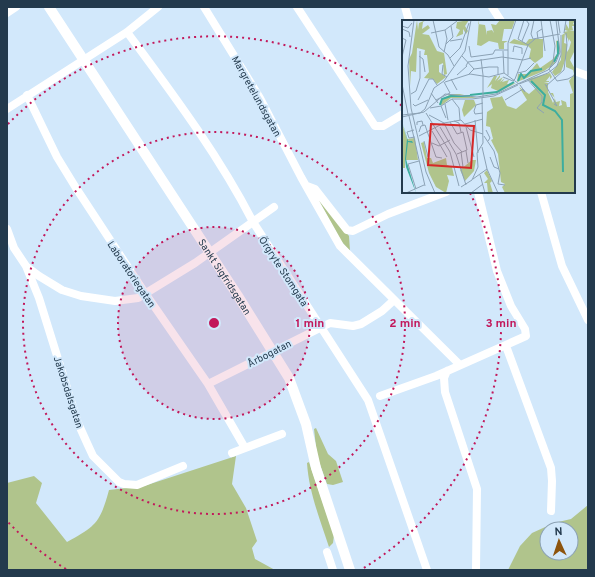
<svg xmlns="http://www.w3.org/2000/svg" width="595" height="577" font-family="Overpass,sans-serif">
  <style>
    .green { fill: #b0c48c; fill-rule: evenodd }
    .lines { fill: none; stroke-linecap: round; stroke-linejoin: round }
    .minor { stroke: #fff; stroke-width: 8 }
    .tertiary { stroke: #fff; stroke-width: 10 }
    .ring { fill: none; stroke: #c2185b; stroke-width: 2; stroke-dasharray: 2 4 }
    .labels { text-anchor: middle; stroke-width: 4; stroke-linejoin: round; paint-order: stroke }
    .street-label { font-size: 10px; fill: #233a4d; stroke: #d2e8fb }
    .inset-river { fill: none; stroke: #3dad9f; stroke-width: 2 }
    .inset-road { fill: none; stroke: #8ca2b5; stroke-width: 1 }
    .view { fill: #d62828; fill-opacity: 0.15; stroke: #d62828; stroke-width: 2 }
    .inset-edge { fill: none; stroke: #233a4d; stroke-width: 2 }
    .centre { fill: #c2185b; stroke: #d2e8fb; stroke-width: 2 }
    .ring-label { font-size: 12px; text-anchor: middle; font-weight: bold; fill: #c2185b; stroke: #d2e8fb; stroke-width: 4; stroke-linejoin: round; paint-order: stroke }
  </style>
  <rect width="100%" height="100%" fill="#d2e8fb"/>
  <path class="green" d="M314,192L349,236L350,251L341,241Z
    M316,428L328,454L336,461L343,482L333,485L327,484L317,456L314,429Z
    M236,456L232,484L246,508L257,541L252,548L255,559L275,570H7V483L34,476L42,483L36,503L67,542C96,526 100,523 109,490L144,486Z
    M309,462L334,535L333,543L329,547C320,519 309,493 307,463Z
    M588,505V570H508L520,546L532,533L554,523L571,519ZM547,529H571V553H547Z"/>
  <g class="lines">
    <path class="minor" d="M204,7L260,98L301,177L340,246L460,365
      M297,7L375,126H383L403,114
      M405,7L409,21
      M492,7L501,21
      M7,13L16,7
      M127,32C172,93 218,154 253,222L368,400L427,570
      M574,71L588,76
      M27,95L57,157L76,188L145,293L208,384L245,448
      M7,109L127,32L158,7
      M307,186L315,189L347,230L353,231L388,214L446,192
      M541,192L562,266L588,320
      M7,229L14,248L26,266L39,298L78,423L87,443L93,456L119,482L124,484L137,485L183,466
      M27,267L39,276L62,290L81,296L115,301L138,298L195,263L274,207
      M506,346L551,468L552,481L551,511
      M447,371L444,378L445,392L477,489L476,570
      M208,384L330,323L353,326L361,324L382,311L394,300
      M380,396L436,376L526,336L525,329L511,306L497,271L478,192
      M232,453L282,434
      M327,552L333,570"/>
    <path class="tertiary" id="s1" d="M49,7L238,296L289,378L306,424L316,468L350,570"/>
  </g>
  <circle cx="214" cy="323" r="96" fill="#c2185b" fill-opacity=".12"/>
  <g class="ring">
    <circle cx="214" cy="323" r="96"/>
    <circle cx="214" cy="323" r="191"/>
    <path d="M66 569A287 287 0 0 1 8 522M8 124A287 287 0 0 1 402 106M470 193A287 287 0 0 1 362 569"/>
  </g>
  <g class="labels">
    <g class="street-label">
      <text transform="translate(257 96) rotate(61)" y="4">Margretelundsgatan</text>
      <text transform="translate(284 271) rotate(57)" y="4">Örgryte Stomgata</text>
      <text transform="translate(132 274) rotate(56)" y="4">Laboratoriegatan</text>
      <text dy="4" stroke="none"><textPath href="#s1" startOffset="322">Sankt Sigfridsgatan</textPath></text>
      <text transform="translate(269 353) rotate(-27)" y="4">Årbogatan</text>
      <text transform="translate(69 392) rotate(72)" y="4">Jakobsdalsgatan</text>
    </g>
  </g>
  <g transform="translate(402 20)">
    <rect width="173" height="173" fill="#d2e8fb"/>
    <path d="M15,0L16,10L17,3L24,0L21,2L20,9L26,5L28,8L20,14L27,15L35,31L42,33L45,54L42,55L41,43L37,45V52L44,57L35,64L31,59L22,58L27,52L25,35H22L23,30L15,28L14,52L9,51L8,66L7,39L10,33ZM67,0L63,6L66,11L64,14L61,9V14L54,17L58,10L54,8L55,2ZM77,0L76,4L83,5L85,15V11L90,10L92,13L89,4L94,5L98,0H113L110,9H102L100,21H106L102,23V29H97L96,23L87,21L79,26L75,25ZM167,0H173L171,4L173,5V10L172,6H170L171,10H167L173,11V30L168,40L173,49V173H103L100,167L103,164L99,162L96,134L89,120L91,119L88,107L84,106L85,92L91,88L88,78L98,77L117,67L100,76L105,86L114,89L125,80L117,67L127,74L134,68L126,59L148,53L150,57L148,59V56L144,61H147V62H142L146,63V72L151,83L153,78L148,73H151L154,82L158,81L157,86L160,85L159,80L164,82L165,87H168V74L171,73L167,61L172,54L171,50L164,47V38L159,52L153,56L150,52L159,40L160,15L163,13L162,23L165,24V32L167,29L169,22L167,19L166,22V19L162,12L166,11L163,10L164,4L167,9ZM112,19L124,23L127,19H141V37L133,43L127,38L129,29L126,26L107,23ZM157,20L158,31L152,44L142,51L115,62L116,54H126L135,43L138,48L151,39L155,34L154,21ZM98,55V57L95,61L101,57L98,62L103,58L100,62L107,60L105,64L114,63L97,72L82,75L96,71L89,68L90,64L85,68L92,56H95L93,61ZM49,74H58L75,78H49L40,85L37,84L40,79ZM63,80H72L74,85L62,97L60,90ZM0,103L5,119L13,118L16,140H3V148H0ZM22,122L25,138H29L31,143L44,138L45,145L50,147L52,156L45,155L47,161L44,173L34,167L27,153L19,123ZM70,140H74L72,151L63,161L58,150ZM85,150L90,161L88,163L91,173H86L85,163H82L86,159L82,153Z" fill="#b0c48c"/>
    <path d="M0,101L6,121H10L11,123L6,122L4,139L14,173L4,147L3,139L5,119Z" fill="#3dad9f"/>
    <path class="inset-river" d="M152,42L156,34V21M116,61L119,54L122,58L129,51L140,49M129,61L143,75L141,85L153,91L160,100L161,152M68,75L95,72L112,62M38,85L40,79L49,76H68"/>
    <path class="inset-road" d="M12,0L6,46L9,88L24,152L33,173M31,0L37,27L46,35L52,46M122,0L116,19L126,25M132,0L129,14L131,19L158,14M139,0L143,31M148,0L153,26L151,42L147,49L155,61L166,59L173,55M156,0L158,13M0,6L6,8L10,3M0,9L7,12L8,17M29,13L43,10L55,1M162,13L164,0M0,18L4,20L0,37M136,19L135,12L140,9M48,21L60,19M120,21L127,4L124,0M44,24L51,17L49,6M67,26L69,37L91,34L93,30H106M101,31L102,53M42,32L45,19L43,10M111,32L112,26L120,28V34M17,36L21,39L23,52M60,36L72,49M48,38L58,28L67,3M79,39L81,55M41,45L40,54L45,57M64,46L66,42L100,37L121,40L129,38M116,53L124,51L132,43M67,54L72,49L87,47H96V55M55,55L65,46M106,55V23L114,0M101,57L111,61L113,59L126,25L133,19M49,59L55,70M125,59L140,76V82L135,88L142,93M43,62L68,54L87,57L102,53L117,64M0,64L6,94M117,64L146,53L155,46L159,35V15M143,64L155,86L152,84M118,65L123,72L121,69M144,66L162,50L165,25L164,13M29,73L36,83M9,74L14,71L18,58V31M81,78V55M50,79L57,88L58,100M16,80L27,59H31L35,65M34,80L48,73L42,62M103,80L121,69M81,83L74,85L72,91L73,94L81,93M11,84L13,86L26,80M43,84L46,100M39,86L44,98M28,88L39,86L50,79H70L92,76L116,65M23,89L32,68L42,61L63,31L69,0M24,93L48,132L57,166M0,95L18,93L23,89M27,95L42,103L59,100L68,110L81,114M7,96L23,166M0,97L22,92L43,74L75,77L94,74L146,50L154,42L158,32L154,0M73,100L76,133M52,101L57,103L59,112M48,102L55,114L61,112L65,130L55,134M42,103L52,123L60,132M63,104L81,99M15,105V102L20,101L21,105M38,107L54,134L64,165M64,107L72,137M12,110L5,112L7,118L13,117M84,110L88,118L86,121M30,111L45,137M17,112L19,106L23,105L34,137L40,138M17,116L42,103M82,116L92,131L98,153L96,164L103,165M22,121L26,137M30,123L37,126L48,120M80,127L85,149L96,173M64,131L66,143M88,137L92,147L97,149M58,149L61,147L59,132M78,155L83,173M71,159L85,149M59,167L70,160L76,147L75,133L81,123L80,78M14,169L6,144L17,141M4,173L22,165M69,173L81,164"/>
    <path class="view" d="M29,104L72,106L69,148L26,145Z"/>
    <rect width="173" height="173" class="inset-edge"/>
  </g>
  <circle cx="214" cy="323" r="6" class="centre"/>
  <g class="ring-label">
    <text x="310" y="327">1 min</text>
    <text x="405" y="327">2 min</text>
    <text x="501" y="327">3 min</text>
  </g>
  <rect width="595" height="577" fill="none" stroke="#233a4d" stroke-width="16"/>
  <g transform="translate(559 541) rotate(357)"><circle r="19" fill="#d2e8fb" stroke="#8ca2b5"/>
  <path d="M0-3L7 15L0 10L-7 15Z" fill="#8d540d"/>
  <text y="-6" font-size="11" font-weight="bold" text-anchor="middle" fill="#233a4d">N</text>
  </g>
</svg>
